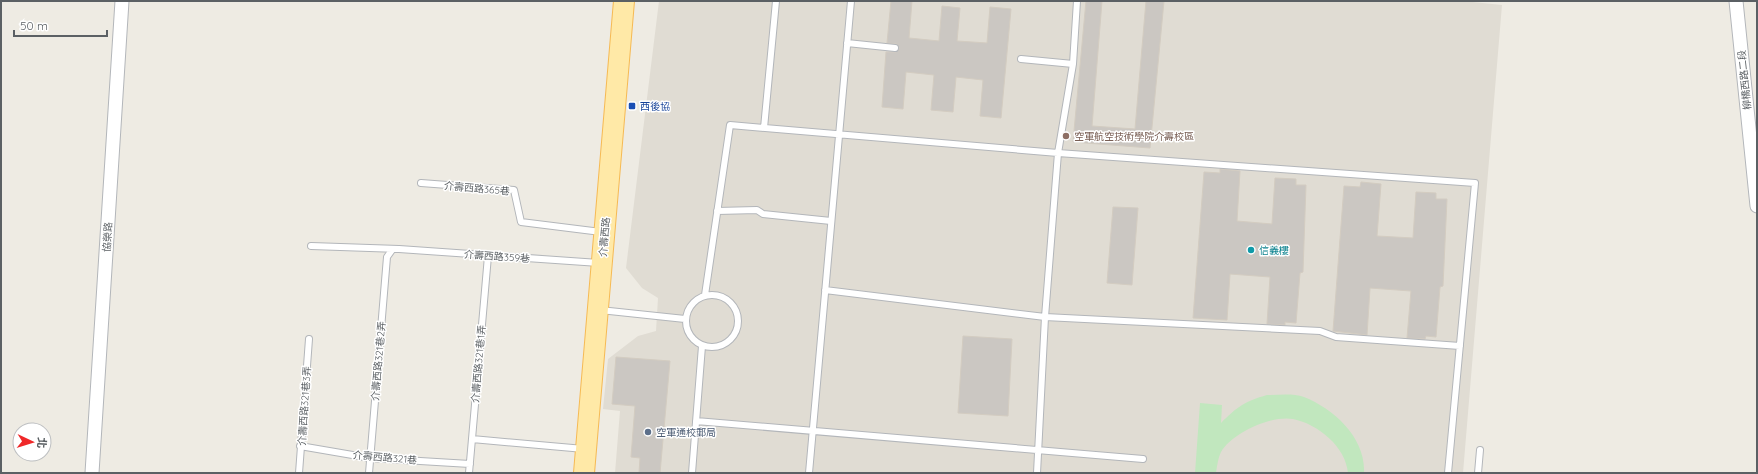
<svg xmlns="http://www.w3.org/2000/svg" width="1758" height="474" font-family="Quicksand,'Noto Sans TC',sans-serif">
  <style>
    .education { fill: #e0dcd3 }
    .green { fill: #c1e7be }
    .building { fill: #cbc7c2; stroke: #d3ccc1 }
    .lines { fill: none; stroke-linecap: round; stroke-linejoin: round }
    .service-casing { stroke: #b3b6ba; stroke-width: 8 }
    .minor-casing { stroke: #b3b6ba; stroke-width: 15 }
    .primary-casing { stroke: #f6ba54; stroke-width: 22 }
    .service { stroke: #fff; stroke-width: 6 }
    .minor { stroke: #fff; stroke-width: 13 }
    .primary { stroke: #ffe9a7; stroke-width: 20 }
    .transit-dot { fill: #1a4fb4; stroke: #fff; stroke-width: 1.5 }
    .education-dot { fill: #8d6e63; stroke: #fff; stroke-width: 1.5 }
    .culture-dot { fill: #0f9aa8; stroke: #fff; stroke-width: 1.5 }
    .service-dot { fill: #5c6f8a; stroke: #fff; stroke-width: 1.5 }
    .labels { text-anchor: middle; stroke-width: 3; stroke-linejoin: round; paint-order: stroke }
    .street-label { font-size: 10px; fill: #5b6064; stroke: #fff }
    .transit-label { font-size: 10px; fill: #164399; stroke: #fff; text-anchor: start }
    .education-label { font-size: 10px; fill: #785e54; stroke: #fff; text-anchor: start }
    .culture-label { font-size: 10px; fill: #0d838f; stroke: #fff; text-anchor: start }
    .service-label { font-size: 10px; fill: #4e5e75; stroke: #fff; text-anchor: start }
  </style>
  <rect width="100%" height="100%" fill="#eeebe3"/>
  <path class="education" d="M659,1H1463L1502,5L1463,473H615L620,411L603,409L608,359L638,336L656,331L658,298L642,288L626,268Z"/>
  <path class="green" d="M1267,395C1279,395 1293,393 1304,397C1334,409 1366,438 1364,473H1348C1346,447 1318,424 1293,419C1271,415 1232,433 1221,452C1218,458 1217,467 1216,473H1195L1200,403L1222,405L1221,423C1237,407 1245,401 1267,395Z"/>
  <path class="building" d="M891,1H912L909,38L939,41L942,6L960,8L957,41L987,43L990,7L1011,9L1001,118L980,116L983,80L956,77L953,112L931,110L934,75L906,72L903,109L882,107L886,52H896L899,48L897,44L887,43Z
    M1086,1H1102L1092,126L1135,129L1146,1H1164L1150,148L1073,142Z
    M1220,169L1240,171L1237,221L1272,224L1275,178L1296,179V185H1306L1303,272L1300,273L1296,323L1285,322V325L1267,324L1270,277L1230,274L1227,320L1193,318L1204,172L1220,173Z
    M1361,182L1381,184L1377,236L1413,238L1416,192L1436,193V199H1447L1443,286L1440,287L1436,337L1426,336L1425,339L1407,338L1411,291L1370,288L1367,335L1333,331L1344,186L1360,187Z
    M1113,207L1138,208L1132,285L1107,283Z
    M963,336L1012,339L1008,416L958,413Z
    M616,357L670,361L660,473H639L640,458L631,457L635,406L612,404Z"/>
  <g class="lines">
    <defs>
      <path id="service" d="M847,43L895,48
        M1021,59L1073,64
        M764,128L776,1
        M421,183L514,190L521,222L601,232
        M717,211L757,210L763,214L831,221
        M311,246L399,249L599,263
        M825,290L1045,317L1320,331L1336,337L1460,346
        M686 321a26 26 0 1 1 52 0a26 26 0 1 1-52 0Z
        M705,295L730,125L1058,153L1475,183L1448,473
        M600,310L685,319
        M696,421L1143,459
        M472,439L584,449
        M300,446L370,458L470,464
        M299,473L309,339
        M369,473L387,257L392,250
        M469,473L488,256
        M692,473L702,346
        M809,473L851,1
        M1037,473L1045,317L1058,153L1073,64L1077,1
        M1478,473L1480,450"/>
      <path id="minor" d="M1736,1L1757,206
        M92,473L122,1"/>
      <path id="primary" d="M584,473L624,1"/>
    </defs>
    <use href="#service" class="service-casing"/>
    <use href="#minor" class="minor-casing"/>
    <use href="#primary" class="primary-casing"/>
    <use href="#service" class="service"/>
    <use href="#minor" class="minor"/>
    <use href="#primary" class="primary"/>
  </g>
  <rect class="transit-dot" x="628" y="102" width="8" height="8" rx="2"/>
  <circle class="education-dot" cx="1066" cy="136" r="4"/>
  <circle class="culture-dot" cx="1251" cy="250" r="4"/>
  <circle class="service-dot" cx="648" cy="432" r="4"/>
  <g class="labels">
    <g class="street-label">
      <text transform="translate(1744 80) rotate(-96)" y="4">柳橋西路二段</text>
      <text transform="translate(477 188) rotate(5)" y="4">介壽西路365巷</text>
      <text transform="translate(107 237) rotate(-86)" y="4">協榮路</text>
      <text transform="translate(604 237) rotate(-85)" y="4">介壽西路</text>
      <text transform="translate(497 256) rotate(4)" y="4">介壽西路359巷</text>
      <text transform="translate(378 361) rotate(-85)" y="4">介壽西路321巷2弄</text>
      <text transform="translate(478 364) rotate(-85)" y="4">介壽西路321巷1弄</text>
      <text transform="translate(304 406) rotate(-86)" y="4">介壽西路321巷3弄</text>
      <text transform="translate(385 457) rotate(5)" y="4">介壽西路321巷</text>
    </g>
    <g class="transit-label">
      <text x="640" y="110">西後協</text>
    </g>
    <g class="education-label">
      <text x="1074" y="140">空軍航空技術學院介壽校區</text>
    </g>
    <g class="culture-label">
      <text x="1259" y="254">信義樓</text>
    </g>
    <g class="service-label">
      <text x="656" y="436">空軍通校郵局</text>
    </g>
  </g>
  <rect width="1758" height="474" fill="none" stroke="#5b6064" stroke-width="4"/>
  <g transform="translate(32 442) rotate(94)"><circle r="19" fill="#ffffff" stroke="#bdbfc1"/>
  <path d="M0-3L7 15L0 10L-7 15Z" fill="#ef2829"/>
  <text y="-6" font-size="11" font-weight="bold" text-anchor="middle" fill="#5b6064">北</text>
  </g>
  <path d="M14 30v6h93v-6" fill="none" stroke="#5b6064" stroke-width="2"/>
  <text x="20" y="30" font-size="12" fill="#5b6064" stroke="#ffffff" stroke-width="3" paint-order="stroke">50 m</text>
</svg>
